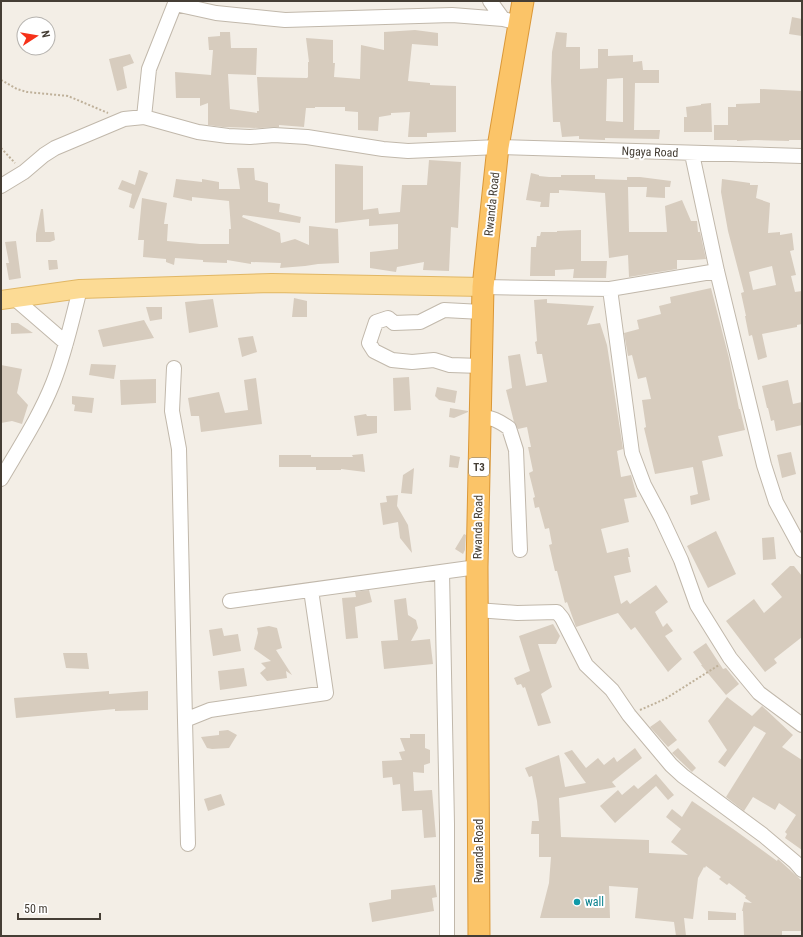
<svg xmlns="http://www.w3.org/2000/svg" width="803" height="937" font-family="'Roboto Condensed',sans-serif">
  <style>
    .building { fill: #d7ccbe; fill-rule: evenodd }
    .lines { fill: none; stroke-linecap: round; stroke-linejoin: round }
    .minor-casing { stroke: #c1b8ab; stroke-width: 16 }
    .major-casing { stroke: #e1b765; stroke-width: 20 }
    .highway-casing { stroke: #db9838; stroke-width: 23 }
    .path { stroke: #bfb19a; stroke-width: 2; stroke-dasharray: 2 2; stroke-linecap: butt }
    .minor { stroke: #fff; stroke-width: 14 }
    .major { stroke: #fcdb95; stroke-width: 18 }
    .highway { stroke: #fbc468; stroke-width: 21 }
    .culture-dot { fill: #0f9aa8; stroke: #fff; stroke-width: 1.5 }
    .labels { text-anchor: middle; stroke-width: 4; stroke-linejoin: round; paint-order: stroke }
    .shield { fill: #fff; stroke: #7d7872; stroke-width: 1 }
    .shield-label { font-size: 11px; font-weight: bold; fill: #453e35 }
    .street-label { font-size: 12px; fill: #453e35; stroke: #fff }
    .culture-label { font-size: 12px; fill: #0d838f; stroke: #fff; text-anchor: start }
  </style>
  <rect width="100%" height="100%" fill="#f3eee6"/>
  <path class="building" d="M792,17L802,19V36L789,34Z
    M415,30L438,33V46L412,44L408,81L430,83V85L456,86V132L427,133V137H408L410,112L391,113V115L379,117L378,131L358,130V112L345,111V107H315V108H306L304,127L279,125V127L259,128L223,127L208,125V103L200,106V98H176L175,72L211,75L213,50H209L208,37L220,36V32H230L231,48H257L256,75L228,74L230,109L257,113V111H259L257,77L307,78L308,77V62H309L306,38L333,40V63H335L334,77L360,79L361,45L384,50V32Z
    M556,32L567,33L566,47H580V69L598,68V49H608V56L633,55V62L642,61L643,70H659V83H635L634,130H660L659,139L605,138V140L579,139V136L562,137L560,122H553L551,81L552,52ZM623,78V122L606,121L607,79Z
    M130,54L134,63L123,67L127,88L117,91L109,59Z
    M760,89L802,91V140H789V141L755,140L737,141V140H714V125H728V107H736V104L760,103Z
    M711,103L712,132H684V117H687L686,107L701,105V104Z
    M429,160L461,162L458,228L451,227L449,271L423,270L424,262L397,267L396,272L370,268V252L398,249V224L369,226V219L335,223V164L363,166V210L378,208L379,214L400,212L402,185H427Z
    M237,168H254L255,180L268,183V202L280,204L279,212L301,217L300,223L243,215L242,217L280,233L281,243L295,239L309,245V226L338,229L339,263L318,264L305,266L280,268L281,263L251,262V264L227,260V263L203,262V260L175,258L174,265L166,262V259L143,257L144,240H138L142,198L167,203L164,224H168L167,241L200,244H229V229H231L229,201L192,197V201L173,197L176,179L202,182V179L219,182V189H240Z
    M139,170L148,173L134,209L129,207L132,194L118,189L122,180L135,185Z
    M531,173L539,175V176L549,177H561V175H595V179L627,180V177H640L671,181L670,187H665V198L646,197L647,187H628L629,232H667L665,206L682,200L691,221H697L698,232H700L706,259L694,260H677V269L629,277L628,255L609,258L605,193L559,190V193H550L549,207H540L541,202L526,200Z
    M722,179L750,183V185H758L756,198L770,203L768,233L780,232V235L792,233L794,250L790,251L796,275L791,276L795,292L802,291V324L797,325V327L762,334L767,357L758,360L752,335L749,336L745,316H746L741,293L744,292L728,231L721,192ZM772,266L776,285L753,290L749,272Z
    M41,209H43L45,232H54L55,240L50,242H36V234Z
    M581,230V261H607L606,278H573L574,269L555,270V276H530L531,247H536L537,236H540L541,232H557V231Z
    M16,241L21,278L9,280L6,263H9L5,242Z
    M48,260H57L58,269L49,270Z
    M711,288L729,358L739,409H740L745,430L718,436L723,456L702,461L710,500L691,505L690,496L698,494L693,467L655,474L644,428L646,427L642,400L651,399L646,377L638,379L632,355L628,356L624,333L639,329L637,320L661,314L659,306L671,303L670,297Z
    M294,298L307,301V317H292Z
    M213,299L218,327L189,333L185,302Z
    M547,299V303L594,306L587,325L600,323L607,345L623,449L617,451L621,477L631,475L637,497L624,499L629,522L601,529L607,553L628,548L630,557H628L631,572L614,576L621,604L627,600L630,604L656,585L668,602L655,612L663,627L667,623L673,631L665,636L682,659L668,672L635,627L631,630L618,613L576,627L567,602L565,603L557,571H555L549,545L552,544L549,528L545,529L539,507L535,508L533,498L535,497L529,473L533,471L528,447H531L527,427L518,429L514,422L506,390L512,388L508,356L520,354L526,386L547,382L542,354H537L535,342L537,341L534,300Z
    M146,307H162V319L150,321Z
    M144,320L154,338L103,347L98,330Z
    M11,323H18L33,333L11,334Z
    M253,336L257,352L242,357L238,338Z
    M91,364L116,365L114,379L89,375Z
    M1,365L22,369L17,393L28,405L22,424L12,421L1,423Z
    M409,377L411,410L394,411L393,378Z
    M256,378L262,424L201,432L199,416H191L188,398L219,392L225,413L248,410L244,380Z
    M156,379V403L121,405L120,380Z
    M788,380L793,404L802,402V425L776,431L774,420L771,421L768,408H767L762,386Z
    M437,387L457,391L455,403L439,400L435,396Z
    M72,396L94,398L92,413L74,411L75,405L72,404Z
    M450,408L468,411V412L454,418L449,417Z
    M366,414L367,416H377V433L357,436L354,416Z
    M791,452L796,474L782,478L777,455Z
    M363,454L365,472L341,469V470H316V467H279V455H311V457H353L352,455Z
    M450,455L460,457L458,468L449,467Z
    M414,468L412,494L401,493L403,475Z
    M398,495L397,506L408,525L412,553L400,538L398,522L383,525L380,503L387,502L386,496Z
    M716,531L736,574L708,588L687,546Z
    M464,534L466,535L465,550L463,554L455,549Z
    M774,537L776,559L763,560L762,538Z
    M790,566H794L802,576V637L774,659L777,663L765,672L726,621L754,599L764,613L782,597L771,584Z
    M369,590L372,602L355,607L358,638L346,639L342,598L356,597L355,592Z
    M406,598L408,615L416,620L418,628L411,641L430,639L433,664L384,669L381,641L398,640L394,600Z
    M553,624L560,636L556,644H538L552,687L541,694L551,723L538,726L525,687L523,688L521,684L517,685L514,678L530,671L519,636Z
    M269,626L277,628L282,648L276,650L292,675L286,671L287,678L267,681L260,673L266,668L261,663L271,661L254,649L258,633L257,628Z
    M222,628L224,636L238,634L241,651L213,656L209,630Z
    M706,643L723,669L726,668L739,684L726,695L701,665H702L693,652Z
    M63,653H87L89,669L66,668Z
    M244,668L247,686L220,690L218,671Z
    M109,691V694L148,691V710L115,711V709L16,718L14,698Z
    M727,697L752,716L762,706L793,735L782,747L802,760V850L785,838L787,834L785,832L796,815L779,803L775,810L753,797L744,811L726,797L766,733L754,726L725,767L718,762L727,750L708,721Z
    M660,720L677,740L668,747L650,727Z
    M228,730L237,735L229,748L212,749L207,748L201,737L219,735V731Z
    M410,734H425V748L430,750V763L424,765V773L413,772L414,791L432,790L436,837L424,838L422,810L402,811L400,784L393,785L392,777L383,778L382,761L402,760L399,752L405,751L400,738H410Z
    M635,748L642,758L612,782L616,787L559,798L561,837L649,840V853L688,855L671,842L681,829L666,817L672,809L682,817L692,801L736,831L777,861L778,859L802,881V931H782V936H744L743,911H742L744,902L752,903L745,898L746,896L729,883L727,885L719,879L721,877L706,866L705,868L704,867L698,878L693,919L684,918L686,936H676L674,922L635,918L638,888L609,886L610,918H540L549,883L551,857H539V834H531L532,821H539L537,801L532,776L529,777L525,768L559,755L565,787L586,783L564,753L572,750L586,768L598,758L604,765L614,757L617,762Z
    M678,748L696,768L692,772L672,753Z
    M656,774L674,795L668,800L656,786L615,823L600,806L618,790L622,795L634,785L638,789Z
    M221,794L225,805L208,811L204,799Z
    M435,885L437,897L432,898L434,911L372,922L369,903L391,899V890Z
    M708,911L736,913V920H708Z"/>
  <g class="lines">
    <defs>
      <path id="minor" d="M490,1L503,19
        M175,4L216,13L285,20L452,15L503,19L519,23
        M144,117L149,69L176,1
        M692,154L717,271L764,465L776,502L802,550
        M1,186L24,172L44,155L55,148L124,119L144,117L198,132L228,136L250,137L274,135L307,137L383,149L408,151L498,147L802,156
        M483,287L610,289L717,271
        M610,289L632,453L644,485L661,517L681,560L697,605L730,658L759,693L802,725
        M14,298L66,343
        M481,366L450,365L434,360L412,362L392,360L374,351L369,343L376,322L388,318L394,323L420,322L444,310L482,312
        M174,368L172,411L179,449L185,720
        M480,417C492,417 499,421 509,428L516,450L520,550
        M1,479C19,448 40,416 53,383C65,353 72,320 80,289
        M442,572L447,824V936
        M230,601L477,567
        M477,610L517,613L557,612L562,618L586,665L612,690L629,715L671,765L683,776L763,835L795,862L802,870
        M188,844L185,720L210,710L326,693L311,590"/>
      <path id="major" d="M1,300L80,289L272,283L483,287"/>
      <path id="highway" d="M479,936L477,567L483,287L498,147L523,1"/>
    </defs>
    <use href="#minor" class="minor-casing"/>
    <use href="#major" class="major-casing"/>
    <use href="#highway" class="highway-casing"/>
    <path class="path" d="M1,80L17,89L27,92L68,96L108,113
      M1,148L15,163
      M640,710L665,699L719,665"/>
    <use href="#minor" class="minor"/>
    <use href="#major" class="major"/>
    <use href="#highway" class="highway"/>
  </g>
  <circle class="culture-dot" cx="577" cy="902" r="4"/>
  <g class="labels">
    <rect class="shield" x="469" y="458" width="20" height="18" rx="3"/>
    <g class="shield-label">
      <text x="479" y="471">T3</text>
    </g>
    <g class="street-label">
      <text transform="translate(650 152) rotate(2)" y="4">Ngaya Road</text>
      <text transform="translate(492 204) rotate(-84)" y="4">Rwanda Road</text>
      <text transform="translate(478 527) rotate(-89)" y="4">Rwanda Road</text>
      <text transform="translate(479 851) rotate(-90)" y="4">Rwanda Road</text>
    </g>
    <g class="culture-label">
      <text x="585" y="906">wall</text>
    </g>
  </g>
  <rect width="803" height="937" fill="none" stroke="#453e35" stroke-width="4"/>
  <g transform="translate(36 36) rotate(78)"><circle r="19" fill="#ffffff" stroke="#b5b2ae"/>
  <path d="M0-3L7 15L0 10L-7 15Z" fill="#f63119"/>
  <text y="-6" font-size="11" font-weight="bold" text-anchor="middle" fill="#453e35">N</text>
  </g>
  <path d="M18 913v6h82v-6" fill="none" stroke="#453e35" stroke-width="2"/>
  <text x="24" y="913" font-size="12" fill="#453e35" stroke="#ffffff" stroke-width="3" paint-order="stroke">50 m</text>
</svg>
